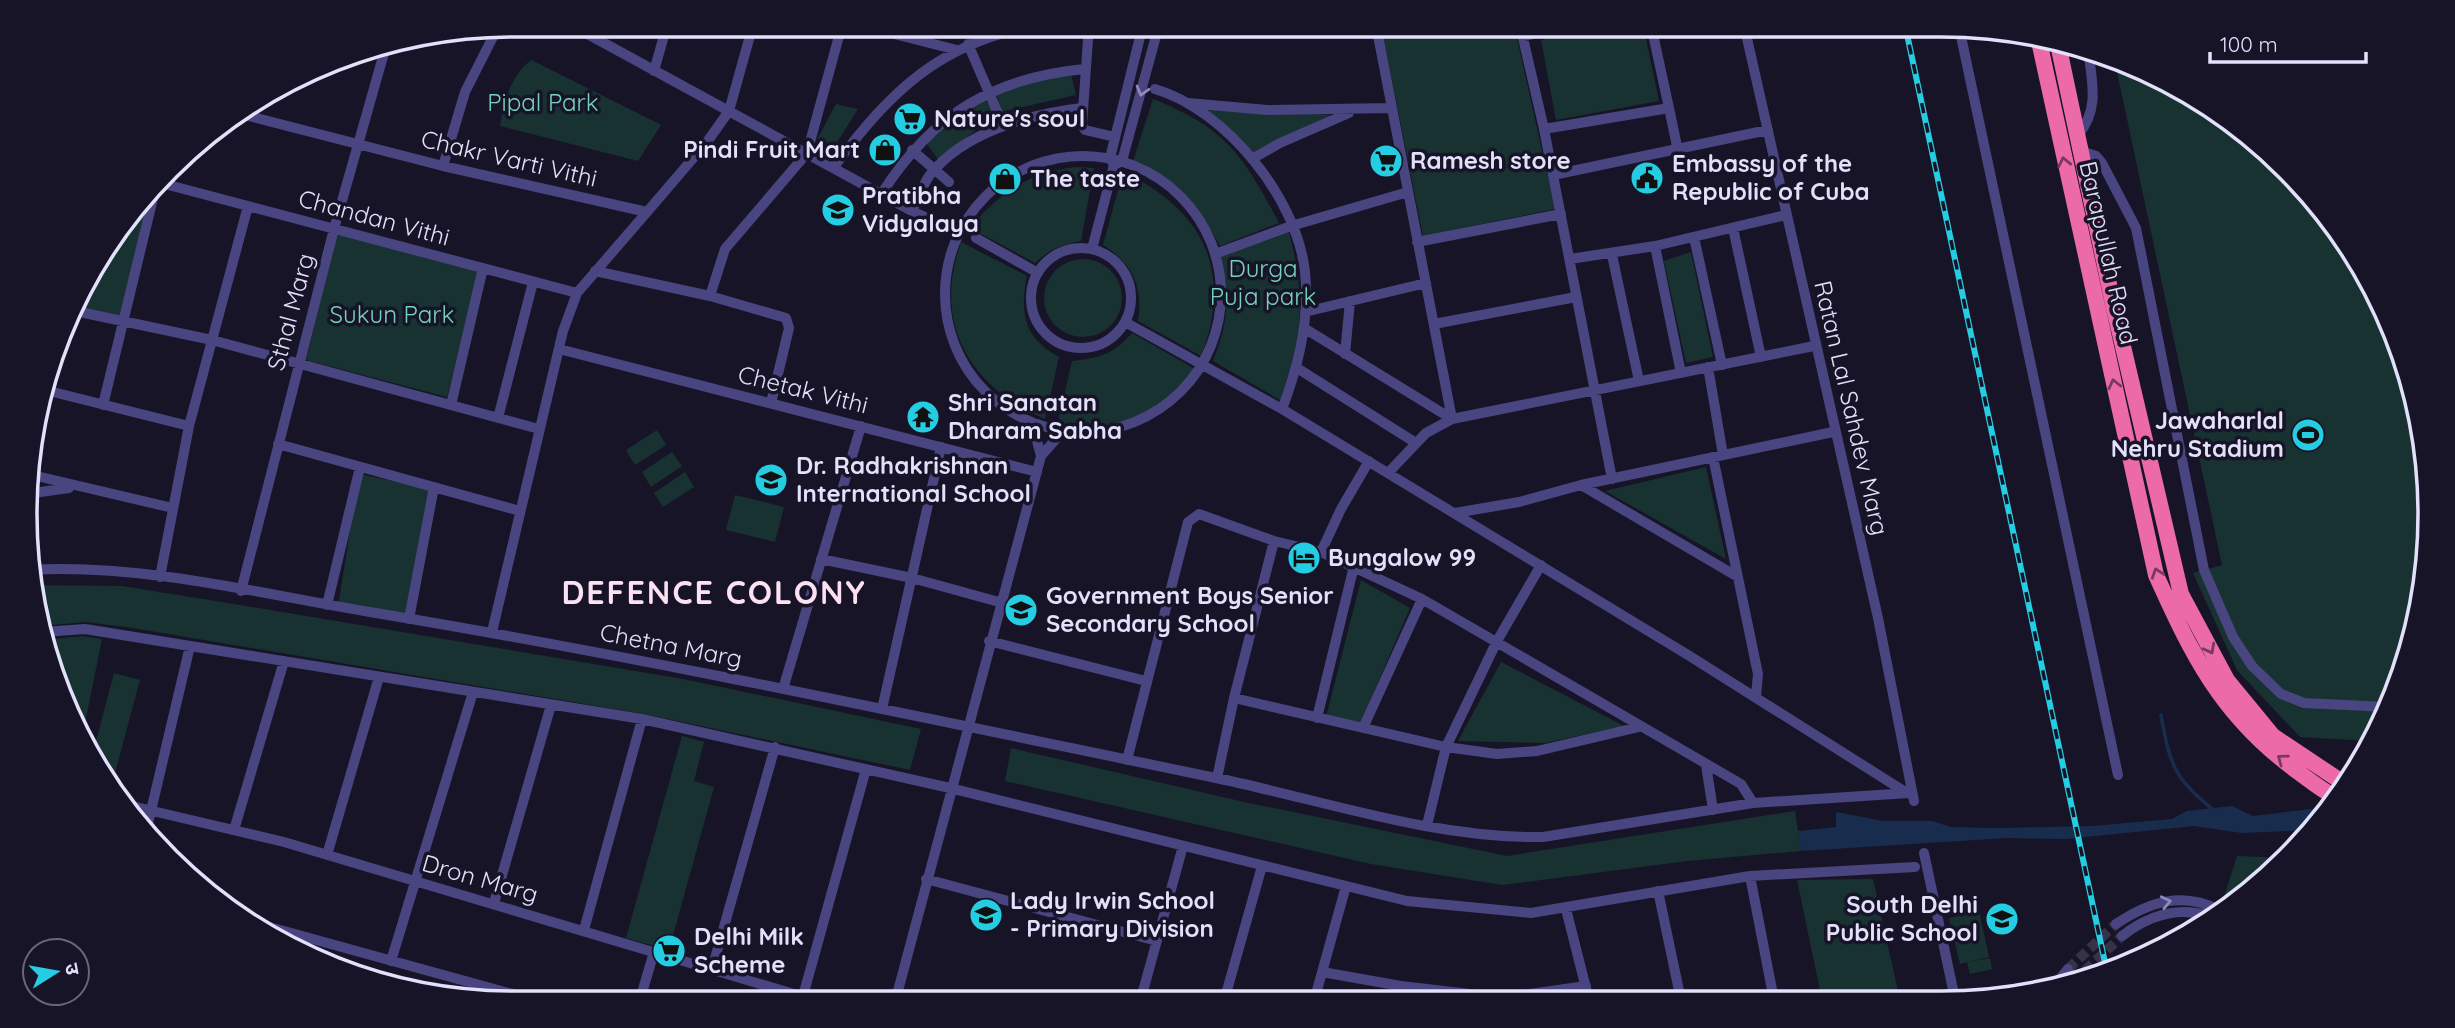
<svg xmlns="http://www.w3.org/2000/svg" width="2455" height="1028" font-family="Quicksand,'Noto Sans Devanagari',sans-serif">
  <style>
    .green { fill: #183231 }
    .water { fill: #182d4d }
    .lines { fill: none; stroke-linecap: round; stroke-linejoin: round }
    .stream { stroke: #182d4d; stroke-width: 3.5 }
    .minor-tunnel { stroke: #363348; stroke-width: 10; stroke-dasharray: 10 5; stroke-linecap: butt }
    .minor { stroke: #484581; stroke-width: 10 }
    .highway { stroke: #eb6aa7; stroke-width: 16 }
    .rail-casing { stroke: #25cde2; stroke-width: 6 }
    .rail { stroke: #181428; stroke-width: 3.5; stroke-dasharray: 10; stroke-linecap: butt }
    .oneway { stroke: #8e8bb8 }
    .oneway2 { stroke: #773b61 }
    .labels { text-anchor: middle; stroke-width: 7; stroke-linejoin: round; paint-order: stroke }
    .park-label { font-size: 24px; fill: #74d3bc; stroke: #181428 }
    .poi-label { font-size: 24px; font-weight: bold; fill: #e3e0fb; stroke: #181428; text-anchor: start }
    .street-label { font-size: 24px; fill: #e3e0fb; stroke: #181428 }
    .district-label { font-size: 32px; font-weight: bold; letter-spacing: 2px; fill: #fbe1f2; stroke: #181428 }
    .rim { fill: none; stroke: #e3e0fb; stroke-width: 3.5 }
  </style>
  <rect width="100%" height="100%" fill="#181428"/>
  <path class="green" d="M1381,25H1514L1555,209L1423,236Z
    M1619,25H1643L1659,101L1556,120L1541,40Z
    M2114,58C2168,82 2220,107 2264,146C2360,232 2417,354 2429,481C2435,541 2422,611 2405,669C2398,693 2382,718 2370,741L2300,737L2237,670L2193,573L2222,565Z
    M531,60L661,125L638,161L500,126C504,100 511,76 531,60Z
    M1071,74L1076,95L1001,112L996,91Z
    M984,98L996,115L938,159L926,143Z
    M1153,99C1226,128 1244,156 1279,223L1220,246C1193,198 1180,188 1133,161Z
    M836,104L858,109L828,157L812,149Z
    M1206,108L1332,115L1253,154Z
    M1075,167L1094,168L1081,241C1062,244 1049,250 1035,263L970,228C999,192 1030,173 1075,167Z
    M1123,172C1203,209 1234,272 1201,356L1138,321C1144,287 1132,263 1103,245Z
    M155,190L123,323L75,311L90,270Z
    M1289,232C1306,300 1303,334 1280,400L1213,361C1230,318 1228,301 1221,257Z
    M337,234L479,271L447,397L306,360Z
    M961,242L1027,276C1020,312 1023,338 1059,357L1045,419C969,387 932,322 961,242Z
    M1691,252L1713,357L1686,363L1664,261Z
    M1044 298a39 39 0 1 1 78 0a39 39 0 1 1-78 0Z
    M1132,333L1195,369C1157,413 1117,436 1057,426L1072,361C1100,358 1114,354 1132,333Z
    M657,430L666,445L635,465L626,450Z
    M672,452L682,466L651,487L642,472Z
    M1706,467L1726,559L1605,491Z
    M685,472L694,487L663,507L654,493Z
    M359,474L432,489L407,618L338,607Z
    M735,495L784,507L775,542L726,530Z
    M1361,580L1410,608L1360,724L1326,717Z
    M31,585L122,586L234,604L683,679L921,729L910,770L644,714L133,628L86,622L40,626L34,609Z
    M82,636L102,639L82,738L45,640Z
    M1501,662L1624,726L1545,743L1458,741Z
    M114,673L140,680L111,788L91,760Z
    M682,736L704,742L694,781L714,787L669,950L626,938Z
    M1011,748L1244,802L1507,856L1795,811L1801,851L1687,861L1502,885L1371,864L1005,781Z
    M2237,856L2285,858L2263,882L2227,905L2223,900Z
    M1873,879L1900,1000H1822L1797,880Z
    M1979,911L1989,957L1968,962L1990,958L1992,969L1970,974L1967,962L1960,964L1949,918Z
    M1379,992L1463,1001H1376Z"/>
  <path class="water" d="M2232,806L2253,816L2329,807L2310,830L2242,833L2194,826L2066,839L2007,838L1801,851L1798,831L1836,827V812L1883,821H1933L1950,827L1996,828L2092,826L2172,819L2187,811Z"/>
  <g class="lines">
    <path class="stream" d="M2161,715C2170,767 2175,779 2216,812"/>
    <path class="minor-tunnel" d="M2068,969L2116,924
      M2074,981L2122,936"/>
    <path class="minor" d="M571,25L912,211L959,233
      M859,25L957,50
      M1089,25L1082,125L1085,130L1115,137
      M1100,25L1142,29
      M1376,25L1452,419
      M1520,25L1544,129L1612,479
      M1744,25L1878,618L1914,801
      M1959,27L2118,775
      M1523,36L1576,25
      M976,40L980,25
      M968,44L1003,125
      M654,71L667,25
      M1155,89C1226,110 1297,198 1305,272C1310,319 1299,365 1282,409
      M1188,103L1267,110L1392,108
      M1669,108L1678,151
      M237,113L443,166L647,212L707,142L729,111L753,25
      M1544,129L1669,108L1651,25
      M2078,135C2100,109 2092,82 2088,49
      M912,150L949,182
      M2081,151L2096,156L2102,163L2136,228L2204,570L2233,637L2252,666L2281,694L2304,703L2387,707
      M945 294a138 138 0 1 1 276 0a138 138 0 1 1-276 0Z
      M1252,159L1280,143L1349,113
      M1116,164L1122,161L1159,25
      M443,166L465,92L498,27
      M834,167C891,90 941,42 1038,25
      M1553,175L1768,130
      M161,183L577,293
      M882,193C932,115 992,78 1084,69
      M912,211C917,200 922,187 929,176C963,132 1030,114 1082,108
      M1733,228L1761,357
      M1694,237L1722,365
      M976,238L1038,273
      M1417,242L1561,214
      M1655,246L1681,373
      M1031 298a50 50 0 1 1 100 0a50 50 0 1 1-100 0Z
      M1092,249L1114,165L1110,158L1143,25
      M1215,254L1291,226L1408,192
      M1612,255L1639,381
      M1570,259L1655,246L1786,215
      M595,271L710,296L786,318L789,328L771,403
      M710,296L725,249L807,153L842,25
      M75,311L212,340L539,429
      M1305,312L1426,283
      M1125,322L1282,409L1688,655L1907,793
      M1434,324L1576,297
      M1304,328L1452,419
      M559,349L1037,472
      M1345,354L1350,301
      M1708,367L1723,455
      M1297,368L1416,443
      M45,390L189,426
      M103,405L155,190
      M451,405L483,268
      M498,418L533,282
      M1032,422L1041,456
      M278,444L520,511
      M1713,457L1758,674L1756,696
      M1388,473L1426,433L1452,419L1814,346
      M28,474L173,508
      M1581,485L1738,577
      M26,494L69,488
      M1455,513L1519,502L1581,485L1833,432
      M1321,552L1341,509L1369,461
      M821,559L912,578L999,602
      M30,570C145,563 269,596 382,614C662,661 939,721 1216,778C1323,800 1433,839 1543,837L1753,803L1909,793
      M160,577L189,426L248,206
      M241,591L334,229L386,46
      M327,605L360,467
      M409,619L434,487
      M43,632L85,629L642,719L950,788L1407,901L1531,913L1750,876L1915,867
      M492,632L563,331L577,293L647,212
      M989,641L1146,681
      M783,689L861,426
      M1234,698L1446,747L1497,754L1537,751L1639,727
      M882,709L941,447
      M1317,718L1354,566
      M1363,728L1422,599
      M1127,760L1188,522L1199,514L1274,541L1321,552L1422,599L1741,784L1753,803
      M1706,765L1713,810
      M1217,778L1234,698L1274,541
      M123,804L284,842L824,1003
      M1427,825L1446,747L1497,641L1541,565
      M234,830L284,661
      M145,836L190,646
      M1924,853L1955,999
      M327,855L379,677
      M1750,876L1774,1000
      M926,879L1157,941
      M1658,891L1681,1000
      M494,903L551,705
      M1566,909L1589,1000
      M255,923L545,1003
      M2116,924C2149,902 2182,891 2219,910
      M584,930L642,719
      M2122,936C2148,916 2177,906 2209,916
      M391,961L473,692
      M712,969L775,747
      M1322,972L1401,986L1504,998
      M2073,981H2074
      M2054,986L2068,969
      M803,996L866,769
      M1224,1001L1262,866
      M1314,1001L1346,886
      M1505,1001L1509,997L1586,986
      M895,1002L1041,456L1063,431
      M1140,1002L1183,846
      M639,1003L654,952"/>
    <path class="highway" d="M2039,41L2156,575C2192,655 2221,714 2293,768C2308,779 2321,790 2337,798
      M2058,44L2114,308L2181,594L2227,680L2273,736L2348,786"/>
    <defs>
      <path id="rail" d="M1905,25L2107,972"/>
    </defs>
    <use href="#rail" class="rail-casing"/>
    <use href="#rail" class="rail"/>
  </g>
  <defs><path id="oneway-chevron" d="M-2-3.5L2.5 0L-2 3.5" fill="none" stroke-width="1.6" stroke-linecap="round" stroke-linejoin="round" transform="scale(1.75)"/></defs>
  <g class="oneway">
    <use href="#oneway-chevron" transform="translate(1142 91) rotate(106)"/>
    <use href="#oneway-chevron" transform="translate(2166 902) rotate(-12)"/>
  </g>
  <g class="oneway2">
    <use href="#oneway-chevron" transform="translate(2064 162) rotate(-102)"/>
    <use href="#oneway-chevron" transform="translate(2114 384) rotate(-103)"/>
    <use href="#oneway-chevron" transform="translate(2157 573) rotate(-108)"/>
    <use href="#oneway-chevron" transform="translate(2210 649) rotate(62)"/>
    <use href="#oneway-chevron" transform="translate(2282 759) rotate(-143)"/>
  </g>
  <defs>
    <symbol id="supermarket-disc" viewBox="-11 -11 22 22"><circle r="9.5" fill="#25cde2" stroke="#181428"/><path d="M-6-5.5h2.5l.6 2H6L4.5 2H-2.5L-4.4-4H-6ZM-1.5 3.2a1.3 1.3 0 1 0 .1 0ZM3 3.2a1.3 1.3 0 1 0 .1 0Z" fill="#111"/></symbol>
    <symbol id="shop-disc" viewBox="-11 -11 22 22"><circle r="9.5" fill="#25cde2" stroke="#181428"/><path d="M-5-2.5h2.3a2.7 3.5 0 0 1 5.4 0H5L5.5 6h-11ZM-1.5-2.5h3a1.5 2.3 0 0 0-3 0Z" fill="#111"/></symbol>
    <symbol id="civic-disc" viewBox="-11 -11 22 22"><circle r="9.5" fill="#25cde2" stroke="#181428"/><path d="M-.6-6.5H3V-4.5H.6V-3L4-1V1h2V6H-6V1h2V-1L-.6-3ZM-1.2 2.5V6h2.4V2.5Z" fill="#111"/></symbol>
    <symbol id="school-disc" viewBox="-11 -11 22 22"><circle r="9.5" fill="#25cde2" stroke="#181428"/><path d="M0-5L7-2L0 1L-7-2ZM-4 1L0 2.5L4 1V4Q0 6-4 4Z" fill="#111"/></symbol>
    <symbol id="temple-disc" viewBox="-11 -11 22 22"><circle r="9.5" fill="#25cde2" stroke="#181428"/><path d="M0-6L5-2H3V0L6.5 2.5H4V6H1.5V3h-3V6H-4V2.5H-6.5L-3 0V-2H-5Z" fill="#111"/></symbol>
    <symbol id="stadium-disc" viewBox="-11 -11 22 22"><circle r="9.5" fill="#25cde2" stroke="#181428"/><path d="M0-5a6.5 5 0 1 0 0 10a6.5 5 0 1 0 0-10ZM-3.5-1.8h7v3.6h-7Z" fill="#111"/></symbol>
    <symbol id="hotel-disc" viewBox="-11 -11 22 22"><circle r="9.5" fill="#25cde2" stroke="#181428"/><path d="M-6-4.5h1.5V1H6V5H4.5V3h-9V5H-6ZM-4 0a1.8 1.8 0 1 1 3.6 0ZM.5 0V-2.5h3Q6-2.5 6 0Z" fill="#111"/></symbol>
  </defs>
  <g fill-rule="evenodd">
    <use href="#supermarket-disc" x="891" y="100" width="38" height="38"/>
    <use href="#shop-disc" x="866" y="131" width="38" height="38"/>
    <use href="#supermarket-disc" x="1367" y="142" width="38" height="38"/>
    <use href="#civic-disc" x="1628" y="159" width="38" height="38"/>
    <use href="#shop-disc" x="986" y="160" width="38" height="38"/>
    <use href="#school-disc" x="819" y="191" width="38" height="38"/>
    <use href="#temple-disc" x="904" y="398" width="38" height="38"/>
    <use href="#stadium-disc" x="2289" y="416" width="38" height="38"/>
    <use href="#school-disc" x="752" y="461" width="38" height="38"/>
    <use href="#hotel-disc" x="1285" y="539" width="38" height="38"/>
    <use href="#school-disc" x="1002" y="591" width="38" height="38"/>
    <use href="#school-disc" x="967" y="896" width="38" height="38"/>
    <use href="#school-disc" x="1983" y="900" width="38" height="38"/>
    <use href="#supermarket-disc" x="650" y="932" width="38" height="38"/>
  </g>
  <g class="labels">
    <g class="park-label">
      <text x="543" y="111">Pipal Park</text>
      <text x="1263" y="277">Durga<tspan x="1263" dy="28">Puja park</tspan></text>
      <text x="392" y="323">Sukun Park</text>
    </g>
    <g class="poi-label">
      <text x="934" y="127">Nature's soul</text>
      <text x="860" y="158" text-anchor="end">Pindi Fruit Mart</text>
      <text x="1410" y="169">Ramesh store</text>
      <text x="1672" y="172">Embassy of the<tspan x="1672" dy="28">Republic of Cuba</tspan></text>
      <text x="1030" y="187">The taste</text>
      <text x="862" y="204">Pratibha<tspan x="862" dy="28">Vidyalaya</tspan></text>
      <text x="948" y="411">Shri Sanatan<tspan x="948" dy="28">Dharam Sabha</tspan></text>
      <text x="2284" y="429" text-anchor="end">Jawaharlal<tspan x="2284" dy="28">Nehru Stadium</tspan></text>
      <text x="796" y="474">Dr. Radhakrishnan<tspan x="796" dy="28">International School</tspan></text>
      <text x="1328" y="566">Bungalow 99</text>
      <text x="1046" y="604">Government Boys Senior<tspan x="1046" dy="28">Secondary School</tspan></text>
      <text x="1010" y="909">Lady Irwin School<tspan x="1010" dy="28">- Primary Division</tspan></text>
      <text x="1978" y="913" text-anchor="end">South Delhi<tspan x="1978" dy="28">Public School</tspan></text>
      <text x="694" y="945">Delhi Milk<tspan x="694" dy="28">Scheme</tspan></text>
    </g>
    <g class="street-label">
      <text transform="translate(509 159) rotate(13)" y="8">Chakr Varti Vithi</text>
      <text transform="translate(374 218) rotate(15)" y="8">Chandan Vithi</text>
      <text transform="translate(2108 253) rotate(77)" y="8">Barapullah Road</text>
      <text transform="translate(291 312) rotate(-75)" y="8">Sthal Marg</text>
      <text transform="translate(803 390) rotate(14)" y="8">Chetak Vithi</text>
      <text transform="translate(1851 408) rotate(77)" y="8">Ratan Lal Sahdev Marg</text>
      <text transform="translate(671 646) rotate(11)" y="8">Chetna Marg</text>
      <text transform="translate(480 879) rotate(16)" y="8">Dron Marg</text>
    </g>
    <g class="district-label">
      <text x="714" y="604">DEFENCE COLONY</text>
    </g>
  </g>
  <path d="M0 0H2455V1028H0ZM514 37H1941A477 477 0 0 1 2418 514V514A477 477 0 0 1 1941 991H514A477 477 0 0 1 37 514V514A477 477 0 0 1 514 37Z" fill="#181428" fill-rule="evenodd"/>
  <path class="rim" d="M514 37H1941A477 477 0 0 1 2418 514V514A477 477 0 0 1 1941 991H514A477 477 0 0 1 37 514V514A477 477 0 0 1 514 37Z"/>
  <g transform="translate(56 972) rotate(79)"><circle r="33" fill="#181428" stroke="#69667c" stroke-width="2"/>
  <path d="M0-5L12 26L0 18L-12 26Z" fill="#25cde2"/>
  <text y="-10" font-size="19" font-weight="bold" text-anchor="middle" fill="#e3e0fb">उ</text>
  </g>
  <path d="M2210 52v10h156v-10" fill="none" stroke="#e3e0fb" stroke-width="3.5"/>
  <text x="2220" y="52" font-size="21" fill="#e3e0fb" stroke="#181428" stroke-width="5" paint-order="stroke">100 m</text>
</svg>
